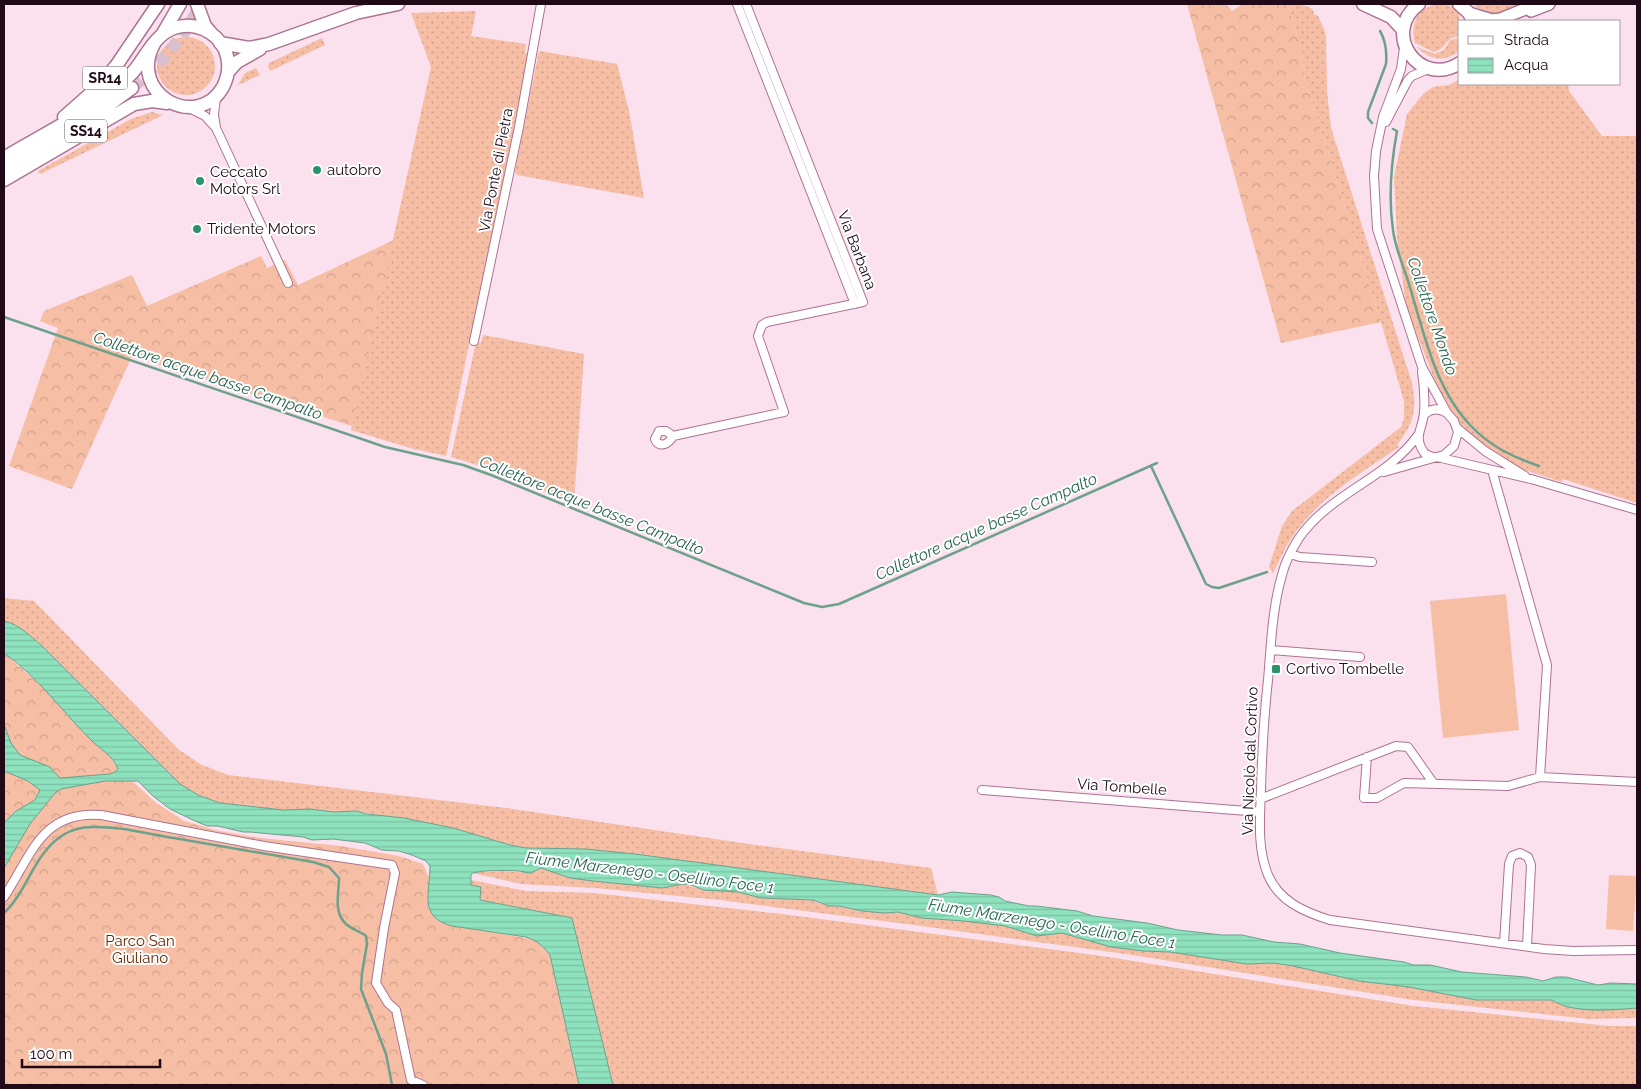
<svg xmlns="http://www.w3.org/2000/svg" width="1641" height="1089" font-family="Raleway,sans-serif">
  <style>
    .grass { fill: url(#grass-dots) }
    .forest { fill: url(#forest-crowns) }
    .garden { fill: #f6bea4 }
    .water { fill: url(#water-rules); stroke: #6da18c }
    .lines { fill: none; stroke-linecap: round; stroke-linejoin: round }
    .stream { stroke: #6da18c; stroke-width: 2.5 }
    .primary-tunnel { stroke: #dac0ce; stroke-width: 12; stroke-dasharray: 12 6; stroke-linecap: butt }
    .street-casing { stroke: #ad7393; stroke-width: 10 }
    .secondary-casing { stroke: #ad7393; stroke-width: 14 }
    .primary-casing { stroke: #ad7393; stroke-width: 15 }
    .street { stroke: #fff; stroke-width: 8 }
    .secondary { stroke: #fff; stroke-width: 11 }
    .primary { stroke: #fff; stroke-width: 12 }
    .poi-dot { fill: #2c926e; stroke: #fff; stroke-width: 2 }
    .labels { text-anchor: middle; stroke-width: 4; stroke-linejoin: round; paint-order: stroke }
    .shield { fill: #fff; stroke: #63545d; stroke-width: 1 }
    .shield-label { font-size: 14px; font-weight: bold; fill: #200a17 }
    .poi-label { font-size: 15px; fill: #200a17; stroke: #fff; text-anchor: start }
    .street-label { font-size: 15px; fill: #200a17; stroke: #fff }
    .park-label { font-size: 15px; fill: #692a04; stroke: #fff }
    .water-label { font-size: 16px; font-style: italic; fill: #26654e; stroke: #fff }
  </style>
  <defs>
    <pattern id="grass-dots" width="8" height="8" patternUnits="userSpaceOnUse" patternTransform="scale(1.25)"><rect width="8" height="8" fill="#f6bea4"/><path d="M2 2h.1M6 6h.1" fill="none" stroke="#d3a28c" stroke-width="1.8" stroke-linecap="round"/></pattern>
    <pattern id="forest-crowns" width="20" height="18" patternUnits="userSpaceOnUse" patternTransform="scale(1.25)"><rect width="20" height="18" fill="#f6bea4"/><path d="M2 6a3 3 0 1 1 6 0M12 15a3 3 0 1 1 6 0" fill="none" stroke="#d3a28c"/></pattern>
    <pattern id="water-rules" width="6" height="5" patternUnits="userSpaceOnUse" patternTransform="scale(1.25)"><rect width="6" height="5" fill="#8ee2be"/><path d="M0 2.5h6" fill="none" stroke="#7ac1a3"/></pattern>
  </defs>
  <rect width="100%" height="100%" fill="#fbe0ee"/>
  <path class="grass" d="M1288,4C1299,4 1306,4 1314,11L1313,14L1318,16L1324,29L1326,36L1327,92L1331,128L1412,383C1417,410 1414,423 1397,445L1399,447C1361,473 1316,499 1291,539C1284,549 1279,562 1273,573L1269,567L1282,526L1292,511L1401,427L1404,418V401L1381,322L1303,72L1302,50Z
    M1442,4L1451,6L1459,12L1460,36C1443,38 1447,49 1434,52L1415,43C1409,23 1420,4 1442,4Z
    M1473,4H1519C1506,18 1486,16 1473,4Z
    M476,11L471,36L526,44L525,53L529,55L446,456L410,448L351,430L431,67L411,13Z
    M157 66a29 29 0 1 1 58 0a29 29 0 1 1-58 0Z
    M322,38L325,45L270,71L268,66L269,63Z
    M1460,38V50C1446,63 1429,60 1417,47L1435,54L1444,50L1450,40Z
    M539,51L617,64L629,111L644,198L517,175L515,172Z
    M256,68L260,75L238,85L245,73Z
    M1460,79V84H1568L1569,91L1602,136H1637V503L1563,479L1562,482L1522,469L1506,461L1492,452L1467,431L1457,420L1440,394L1406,306L1397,238L1394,177L1407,114L1423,94L1433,87L1449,85Z
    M152,112L163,115L40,174L38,171L131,119Z
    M483,335L584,354L574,503L487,468L451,457L476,342L481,343Z
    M4,598L34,601L178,749L202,765L228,775L506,808L749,844L931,868L938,895L635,854L585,849L526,848L510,845L453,828L356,811L333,812L310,809L283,810L220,803L198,795L180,784L100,705C83,687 66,669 48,652C34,639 23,626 4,621Z
    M541,868L570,878L593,881L662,888L683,884L704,890L738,892L761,898L813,900L818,903L862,911L885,913L898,912L923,918L963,921L1005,926L1037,936L1062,933L1111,947L1143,951L1170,952L1247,964L1273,963L1293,966L1359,981L1409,987L1476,1000H1552C1573,1014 1612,1009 1637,1008V1018L1589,1019L1414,1000L1126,954L914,925L720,900L595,888L521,884L473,873L478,871L485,872L503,871L531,873Z
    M471,880L526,891L594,893L790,915L1102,956L1414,1006L1609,1026H1637V1085H613L572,918L480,900L471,885Z"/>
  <path class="forest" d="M1187,4H1226L1232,11L1240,6V4H1288L1302,50L1303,72L1381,322L1281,343Z
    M394,240L352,426L132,356L72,489L9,466L58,328L40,321L44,311L132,275L147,306L261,256L267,268L285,260L298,285Z
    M4,653L44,688L91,740L108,754L117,767L155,802L184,821L219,831L260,838L341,846L399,856L423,864L430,880L428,906L435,918L442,923L536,940L550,955L579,1085H4Z"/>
  <path class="garden" d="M1506,594L1519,730L1443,738L1430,601Z
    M1609,875L1637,876L1633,931L1606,929Z"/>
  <path class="water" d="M4,621C20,625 29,635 41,645L180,784L198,795L220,803L283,810L310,809L333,812L356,811L367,814L404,818L453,828L510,845L526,848L585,849L635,854L938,895L952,892L991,895L999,897L1005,901L1029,906H1036L1077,911L1093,916L1147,923L1178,930L1222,935H1242L1274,942L1300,944L1340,953L1404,962L1413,965H1430L1462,972L1526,977L1543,981L1556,977H1566L1598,985L1611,983L1637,984V1008C1612,1010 1573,1014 1552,1000H1476L1409,987L1359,981L1293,966L1273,963L1247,964L1170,952L1143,951L1111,947L1062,933L1037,936L1005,926L963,921L922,918L898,912L885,913L862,911L839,906H829L813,900L761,898L738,892L704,890L691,885L683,884L662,888L593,881L570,878L541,868C538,869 534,872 530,873C526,873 522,871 518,871C509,870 478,870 471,874V885L481,887L480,900L572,918L613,1085H579L550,955C543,946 538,941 526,937L452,926C418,917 430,893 430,866L426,861L412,855L399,851L382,850L365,843L333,839L312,840L303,837L250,832H243L218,826H207L193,820L170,809L153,796L138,781H105L61,789L55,793L30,824L4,868V823L16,811L35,800L40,790L28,781L4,771V724L11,743L20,755L50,767L60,778L110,774L115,772L118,769C113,755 99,749 89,738C61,710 37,676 4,653Z"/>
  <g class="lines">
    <path class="stream" d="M1372,123L1368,118V112L1386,64C1387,52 1386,41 1380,31
      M1393,129L1397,131C1391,164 1388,196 1393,230C1395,248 1404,267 1409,284C1424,333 1435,389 1471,426C1491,447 1513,457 1539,466
      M4,317L385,447L463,465L491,475L804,603L822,607L839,604L1157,463
      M1151,466L1206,584L1212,587L1219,588L1267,572
      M4,913C28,891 33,854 63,835C71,830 82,827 92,827C119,826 148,834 174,838C221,846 267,854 313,862L329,867L339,878C339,893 333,912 346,924C351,929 360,931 366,936L367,944L362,973L361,989L386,1054L392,1085"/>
    <path class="primary-tunnel" d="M132,88C160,63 185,38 200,4"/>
    <defs>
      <path id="street" d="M737,4L855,304
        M189,108L205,116L216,128L214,115L216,97
        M1386,122L1408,80L1412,76L1428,69
        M216,128L288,283
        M474,341L519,127L541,4
        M1422,372C1424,385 1425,399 1424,412C1423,430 1412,436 1425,454L1433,457
        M1424,415C1431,408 1439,408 1447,413
        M1457,428L1485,451L1525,476
        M1418,435C1387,479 1330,493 1299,538C1292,549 1285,562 1282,575C1272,609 1271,646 1268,680C1264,716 1262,753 1261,789C1260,818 1257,848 1268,875C1279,901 1304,912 1330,920L1544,949L1573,951L1637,950
        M673,436C669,444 659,449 655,439L659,431H666L673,436L784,412L758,336L762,325L767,322L863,302L746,4
        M1437,457L1531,479L1637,510
        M1492,470L1547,665L1540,777
        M1384,472L1444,455L1454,446L1458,432L1454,421L1447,413L1422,367L1377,229L1374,176L1376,151L1383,117L1401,69L1404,48
        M1290,554L1300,557L1372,562
        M1271,650L1360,657
        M1367,757L1364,798H1377L1404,783L1508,786L1540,777L1637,782
        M982,790L1260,812
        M1260,799L1396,746L1408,747L1434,784
        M4,897C31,857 41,810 101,815L264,846L392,865L395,873L384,928L376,983L388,1003L396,1010L411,1080L423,1085
        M1504,943L1509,864L1512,856L1520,853L1528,857L1531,865L1527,946"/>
      <path id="secondary" d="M1531,11L1549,4
        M1469,13L1492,20L1500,19L1538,4"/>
      <path id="primary" d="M197,4L205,26L211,33
        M1363,4L1391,17L1403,30
        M1419,4C1380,33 1420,89 1460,63
        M1459,4L1469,13L1473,21
        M162,35L180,4
        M220,43L249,48L269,44L356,13L398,4
        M228,72L237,62L260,49
        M64,117L98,87L116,66L158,4
        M4,158C48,131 97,110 133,72C146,57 154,35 174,28C194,21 216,31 225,50C230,62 229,75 223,87C197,132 127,94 154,44
        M4,170L87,121L132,88
        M4,180L134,104L152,101L167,103"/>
    </defs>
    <use href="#street" class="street-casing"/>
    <use href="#secondary" class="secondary-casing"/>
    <use href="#primary" class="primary-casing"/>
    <use href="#street" class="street"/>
    <use href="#secondary" class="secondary"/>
    <use href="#primary" class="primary"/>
  </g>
  <g class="poi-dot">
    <circle cx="317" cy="170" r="5"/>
    <circle cx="200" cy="181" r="5"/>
    <circle cx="197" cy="229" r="5"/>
    <rect x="1271" y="664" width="10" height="10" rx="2.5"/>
  </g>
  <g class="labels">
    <g class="shield">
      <rect x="82.5" y="66.5" width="45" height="23" rx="4"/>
      <rect x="65" y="119.5" width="42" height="23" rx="4"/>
    </g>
    <g class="shield-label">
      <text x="105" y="83">SR14</text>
      <text x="86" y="136">SS14</text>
    </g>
    <g class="poi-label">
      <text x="327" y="175">autobro</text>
      <text x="210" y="177">Ceccato<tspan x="210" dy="17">Motors Srl</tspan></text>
      <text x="207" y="234">Tridente Motors</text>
      <text x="1286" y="674">Cortivo Tombelle</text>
    </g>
    <g class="street-label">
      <text transform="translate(496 170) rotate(-79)" y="5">Via Ponte di Pietra</text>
      <text transform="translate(857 250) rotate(69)" y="5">Via Barbana</text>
      <text transform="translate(1250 761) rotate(-88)" y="5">Via Nicolò dal Cortivo</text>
      <text transform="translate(1122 787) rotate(4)" y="5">Via Tombelle</text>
    </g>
    <g class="park-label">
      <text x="140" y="946">Parco San<tspan x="140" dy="17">Giuliano</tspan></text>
    </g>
    <g class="water-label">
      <text transform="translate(1433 316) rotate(71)" y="6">Collettore Mondo</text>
      <text transform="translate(208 375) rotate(19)" y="6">Collettore acque basse Campalto</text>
      <text transform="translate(592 505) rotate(22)" y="6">Collettore acque basse Campalto</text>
      <text transform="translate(986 526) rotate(-24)" y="6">Collettore acque basse Campalto</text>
      <text transform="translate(650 872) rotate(7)" y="6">Fiume Marzenego - Osellino Foce 1</text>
      <text transform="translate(1052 923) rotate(9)" y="6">Fiume Marzenego - Osellino Foce 1</text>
    </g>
  </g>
  <rect width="1641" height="1089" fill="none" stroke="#200a17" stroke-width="10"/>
  <rect x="1458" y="20" width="162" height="65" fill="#ffffff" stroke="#a69da2"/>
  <rect x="1468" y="36" width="25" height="8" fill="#ffffff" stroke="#a69da2"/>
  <text x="1504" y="45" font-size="15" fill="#200a17">Strada</text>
  <rect x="1468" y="58" width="25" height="15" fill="url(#water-rules)" stroke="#a69da2"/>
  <text x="1504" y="70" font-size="15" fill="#200a17">Acqua</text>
  <path d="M22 1059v8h138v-8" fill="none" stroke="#200a17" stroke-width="2.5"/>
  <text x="30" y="1059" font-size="15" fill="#200a17" stroke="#ffffff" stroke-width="4" paint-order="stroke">100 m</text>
</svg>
